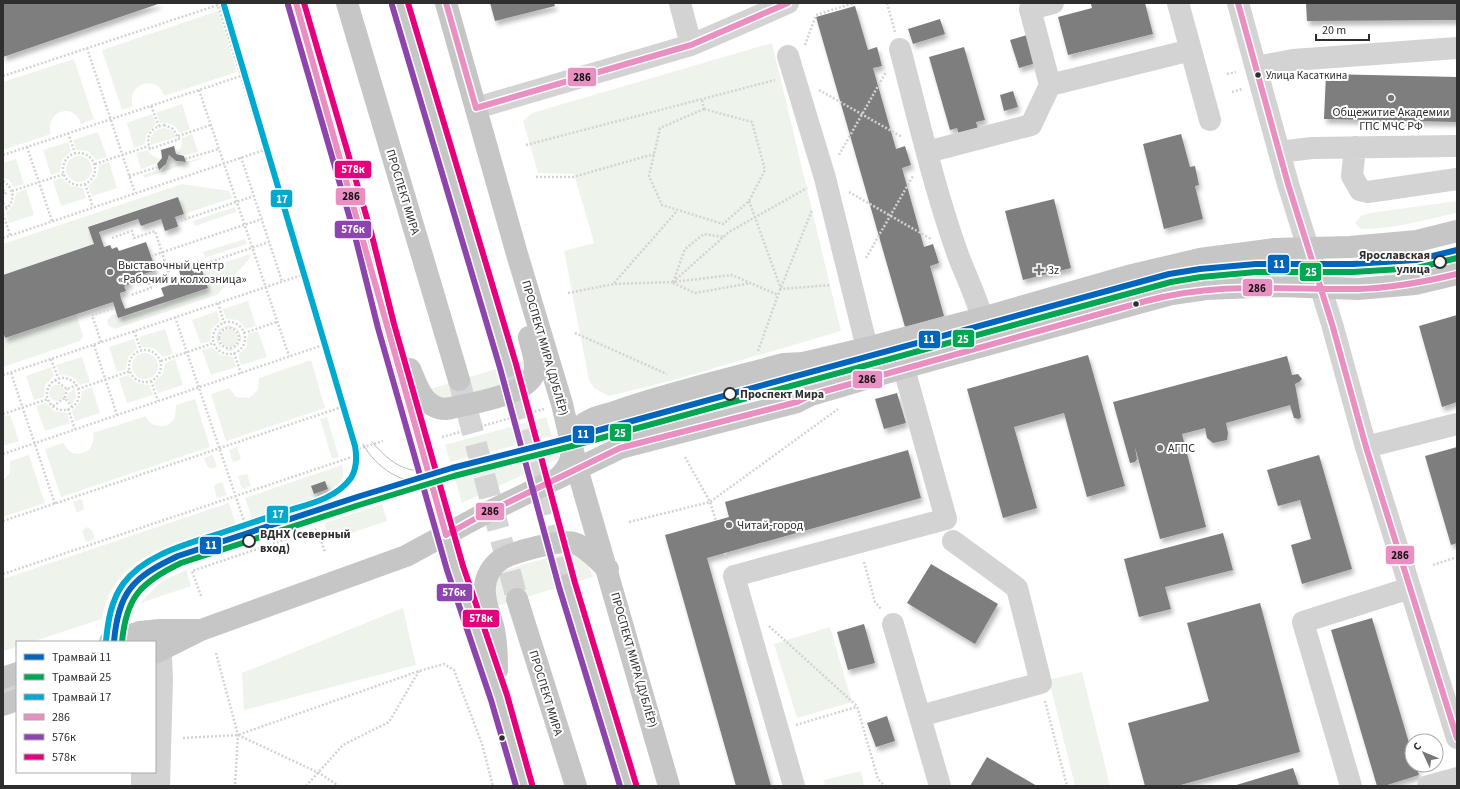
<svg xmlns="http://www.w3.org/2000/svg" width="1460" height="789" font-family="'Source Sans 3',sans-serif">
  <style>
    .green { fill: #eef3ec }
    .building { fill: #7e7e7e; filter: url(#shadow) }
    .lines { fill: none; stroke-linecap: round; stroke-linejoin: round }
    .major-tunnel { stroke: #d5d5d5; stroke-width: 22; stroke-dasharray: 22 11; stroke-linecap: butt }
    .path { stroke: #d3d3d3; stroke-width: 2.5; stroke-dasharray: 2 2; stroke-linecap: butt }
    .minor { stroke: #d3d3d3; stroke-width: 22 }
    .major { stroke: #c6c6c6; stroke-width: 22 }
    .tram { stroke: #bababa; stroke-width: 1 }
    .bus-1-casing { stroke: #fff; stroke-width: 9 }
    .bus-2-casing { stroke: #fff; stroke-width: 9 }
    .bus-3-casing { stroke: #fff; stroke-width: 9 }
    .bus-1 { stroke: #ea8fc2; stroke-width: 6 }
    .bus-2 { stroke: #8e44ad; stroke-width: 6 }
    .bus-3 { stroke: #e5007d; stroke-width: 6 }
    .tram-1-casing { stroke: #fff; stroke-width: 9 }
    .tram-2-casing { stroke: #fff; stroke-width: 9 }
    .tram-3-casing { stroke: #fff; stroke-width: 9 }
    .tram-1 { stroke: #0065bd; stroke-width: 6 }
    .tram-2 { stroke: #00a651; stroke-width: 6 }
    .tram-3 { stroke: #00a9ce; stroke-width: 6 }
    .bus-dot { fill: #2e2e2e; stroke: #fff; stroke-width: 1.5 }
    .poi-dot { fill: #777; stroke: #fff; stroke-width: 1.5 }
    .stop-dot { fill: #fff; stroke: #2e2e2e; stroke-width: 2 }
    .labels { text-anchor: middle; stroke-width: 4; stroke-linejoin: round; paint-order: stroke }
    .bus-label { font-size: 11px; fill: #2e2e2e; stroke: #fff; text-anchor: start }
    .poi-label { font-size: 12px; fill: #2e2e2e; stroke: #fff; text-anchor: start }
    .street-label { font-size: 12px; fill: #2e2e2e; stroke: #fff }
    .stop-label { font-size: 12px; font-weight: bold; fill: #2e2e2e; stroke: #fff; text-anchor: start }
    .line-badge { stroke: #fff; stroke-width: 1.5 }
    .badge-label { font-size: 11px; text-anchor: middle; font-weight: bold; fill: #fff }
    .pale-badge-label { font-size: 11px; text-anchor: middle; font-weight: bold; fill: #111 }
  </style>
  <defs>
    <filter id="shadow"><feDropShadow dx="2.5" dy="4.5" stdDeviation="2" flood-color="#0004"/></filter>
  </defs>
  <rect width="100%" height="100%" fill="#fff"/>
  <path class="green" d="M218,11L237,72L164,96C158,73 125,84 133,106L122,110L102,50Z
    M772,43L841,331L674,380L609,396L594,388L589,380L564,251L594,243L574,174L538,173L523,121L532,113Z
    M74,59L94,119L81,124C75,101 44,111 51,134L3,150V82Z
    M182,104L190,129L180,133C175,125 169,122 160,123L156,113Z
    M152,114L156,124L146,135L145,144L134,148L127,123Z
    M164,128L171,130L176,137L151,145C149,136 154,129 164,128Z
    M98,132L107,157L97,160L88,151L76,150L73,140Z
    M192,134L198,152L182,156L177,154L181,147L182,138Z
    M68,142L71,151L62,160L60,172L51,175L43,150Z
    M147,150L153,156L162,160L158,163L141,169L136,153Z
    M169,155C178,167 189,161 200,158L201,159L144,178L143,175L164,167Z
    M66 169a13 13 0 1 1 26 0a13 13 0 1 1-26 0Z
    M16,159L24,184L14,187L9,180L3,177V163Z
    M109,162L117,188L92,196L88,186L97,177L99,165Z
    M62,178L71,186L83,188L86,198L61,206L53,181Z
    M182,184L229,191L232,198L184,214L178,197L88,227L94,244L3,275V244Z
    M26,189L34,215L9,223L6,213L14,204L16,193Z
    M1457,201V213C1426,219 1393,230 1361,229L1355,223L1361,216L1370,213Z
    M235,207L236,212L195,226L193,221Z
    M245,239L247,244L205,258L203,252Z
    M250,254L251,257L217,295L115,329L108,325L107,320L112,315L208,288L202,270Z
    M248,301L256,326L246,329L238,320L226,319L223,309Z
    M217,311L220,321L212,329L210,341L201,344L192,320Z
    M76,314L83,336L80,341L3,367V339Z
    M229,325L238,329L242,338L238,347L231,351H226V349L235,348C241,343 241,337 237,330L229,327L221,330L218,340L222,349C215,343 214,335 220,328Z
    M165,329L173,354L163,357L154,348L142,347L139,337Z
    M220 338a9 9 0 1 1 18 0a9 9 0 1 1-18 0Z
    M258,331L267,357L241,365L238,355L247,347L248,334Z
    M134,339L137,349L128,357L126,369L117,372L109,347Z
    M212,347L220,355L233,357L236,367L211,375L202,350Z
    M132 366a13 13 0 1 1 26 0a13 13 0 1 1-26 0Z
    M82,357L90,382L80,385L72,376L60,375L56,365Z
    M175,359L183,385L158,393L154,383L163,374L165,363Z
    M529,359L530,365L518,380L446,401L427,390Z
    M311,360L325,408L226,441L211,394L229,388L236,397L249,398L258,390L259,378Z
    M51,367L54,376L45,385L44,397L34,400L26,376Z
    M128,375L137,383L149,385L153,395L127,403L119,378Z
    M49 393a8 8 0 1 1 16 0a8 8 0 1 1-16 0Z
    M92,387L100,413L75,421L72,411L80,402L82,391Z
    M75,388L76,397L72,405L68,400L67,395Z
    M195,399L210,447L61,497L45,449L63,443L70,452C84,458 96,448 93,433L146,416C151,429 168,430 175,417L176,405Z
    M46,403L54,411L67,413L70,423L45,431L36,406Z
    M10,415L19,441L3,446V417Z
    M327,417L339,457L332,459L320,419Z
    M546,417L552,436L450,462L445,445Z
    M237,447L241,459L233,462L229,450Z
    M557,452L559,458L462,503L455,479Z
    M29,455L45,503L3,517V480L10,473V461Z
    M213,455L217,467L211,469L207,466L204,458Z
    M342,465C343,471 344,476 341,480C329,500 275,511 252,519L245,498Z
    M247,474L251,486L242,489L238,476Z
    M222,482L227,495L217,498L214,487L216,484Z
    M82,499L84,509L77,513L73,502Z
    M229,503L236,524C182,542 113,551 102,619L31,642H17V647L3,651V579Z
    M382,504L387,521L330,540L324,523Z
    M87,527L92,530L95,539L86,542L82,531Z
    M560,554C577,553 588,560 593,577L493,607C492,592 493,581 505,570Z
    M186,570L191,586L140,603L162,581Z
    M403,608L416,665L244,710L242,673Z
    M830,627L852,702L797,718L774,644Z
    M1082,672L1110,786H1075L1049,680Z
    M861,771L864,786H825L824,780Z"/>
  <path class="building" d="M3,3H161L3,57Z
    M490,3H554L555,6L495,21Z
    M1093,3H1145L1153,34L1068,55L1058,17L1092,8L1091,4Z
    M1306,3H1457V20L1307,21Z
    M855,6L868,50L877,47L882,66L873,68L896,149L905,146L911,165L902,168L924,247L933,244L939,263L930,266L944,316L905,327L816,17Z
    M940,19L945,34L913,44L908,29Z
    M1027,35L1036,63L1019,68L1010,40Z
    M964,47L985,120L976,122L979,133L960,139L957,128L950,130L929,57Z
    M1326,74L1457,77V122L1324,119Z
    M1013,91L1018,107L1004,111L1000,95Z
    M1181,134L1190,167L1195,166L1199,185L1195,186L1203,219L1164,229L1143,144Z
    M174,146L176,154L184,156L186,162L176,161L169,155L166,164L159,170L157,164L162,158L161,150Z
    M178,197L184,214L175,217L178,226L177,227L165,231L161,219L141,226L138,219L99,232L104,247L110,245L112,249L117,247L119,251L146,242L156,270L128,279L130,284L124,286L126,291L120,293L121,299L125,309L164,296L161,288L182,281L178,267L190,263L194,273L202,270L208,288L118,318L113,302L5,338L3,331V275L94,244L88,227Z
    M1054,199L1071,268L1023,280L1005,211Z
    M1457,315V402L1442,407L1419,326Z
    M1088,355L1125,486L1087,497L1064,413L1014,427L1037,508L1003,518L967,389Z
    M1287,356L1292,375L1298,374L1302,379L1299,382L1295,384L1301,417L1299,419L1294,418L1290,405L1226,423L1228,433L1227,440L1213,443L1207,438L1205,428L1182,434L1206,527L1160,539L1135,447L1137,459L1135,462L1130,463L1113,402Z
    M897,393L906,423L884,429L875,399Z
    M1457,447V543L1451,545L1425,456Z
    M908,450L921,498L707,558L771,786H736L665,535L729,517L725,502Z
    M1319,455L1352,569L1302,584L1291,545L1311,539L1300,500L1278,506L1267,470Z
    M325,481L328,489L314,494L311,486Z
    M1223,533L1233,570L1165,587L1171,609L1139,617L1124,559Z
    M931,564L998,604L975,644L907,603Z
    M1260,603L1300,752L1177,786H1145L1128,723L1209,701L1187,623Z
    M1372,618L1412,753V765H1416L1419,775L1384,786H1377L1331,630Z
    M864,624L875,663L848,670L837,632Z
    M887,716L895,741L876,747L867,723Z
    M987,757L1037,786H970Z
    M1293,768L1299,786H1233Z"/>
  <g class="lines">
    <path class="major-tunnel" d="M508,366L567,585
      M459,380L517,599"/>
    <path class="path" d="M217,3L241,76L355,450L383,441
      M887,3L895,32
      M805,45L816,15L854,3
      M87,48L135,193
      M1227,74L1236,72
      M3,76L218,5
      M199,90L289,356
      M819,90L902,137
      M1232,92L1242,89
      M702,100L704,109
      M151,106L159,126
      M704,109L752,122L765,170L749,201L723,224L662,205L649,176L660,128Z
      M164,125L173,129L179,139L150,149C145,136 151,127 164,125Z
      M68,133L75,153
      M178,136L211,125
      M526,145L775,80
      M27,147L52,221
      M63 169a16 16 0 1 1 32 0a16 16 0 1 1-32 0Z
      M3,155L241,76
      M839,155L886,72
      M241,157L282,281
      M185,159L219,149
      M95,164L149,146
      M129,176L158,167
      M536,177H573L654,154
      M3,181C15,188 16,204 3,211
      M85,184L93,207
      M3,190L6,192L3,197
      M12,191L64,174
      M849,192L931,239
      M749,201L781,289L831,285
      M3,203L7,208
      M3,214L10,235
      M177,222L254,196
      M3,238L264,150
      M112,238L132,231L134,238L155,231L169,274L148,281L151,288L131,295
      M151,256L262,219
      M866,258L913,176
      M192,268L269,242
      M673,282L729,232L807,188
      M673,282L685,249L704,234L723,237
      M614,283L677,211
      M673,283L695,293L751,283
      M568,293L614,284L673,282L732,275L778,295
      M218,303L224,323
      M175,317L245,524
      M213 338a16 16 0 1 1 32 0a16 16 0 1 1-32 0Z
      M219 338a10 10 0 1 1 20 0a10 10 0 1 1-20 0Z
      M134,331L141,350
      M244,333L277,322
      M575,333L667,374
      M101,342L92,315L115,308
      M94,345L117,415
      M129 366a16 16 0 1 1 32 0a16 16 0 1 1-32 0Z
      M758,351L778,295L812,210
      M234,353L241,373
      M51,359L58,378
      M161,361L214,343
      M11,373L55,504
      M3,375L302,275
      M47 394a16 16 0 1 1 32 0a16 16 0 1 1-32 0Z
      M55,380L67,389L77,385
      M151,381L158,401
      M78,389L130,371
      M65,398L67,389
      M53,406L65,398L72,407
      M68,409L75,429
      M3,414L48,399
      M442,437L544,409
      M3,454L323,345
      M685,457L710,502L716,521
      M3,521L342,407
      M629,522L710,502L838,409
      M164,551L286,510
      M725,553L727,559
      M864,562L875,602L881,609
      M1433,565L1457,557
      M3,574L355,456
      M201,596L192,571L317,529L325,552
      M769,626L857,706L878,779L885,786
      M216,653L238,735L235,786
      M1045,701L1067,786
      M796,725L856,707
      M238,735L319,773L339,786
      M183,738L238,735L419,671L444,664L454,670L482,744L493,786
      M306,786L343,745L389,722L419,671"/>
    <path class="minor" d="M680,3L691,45
      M1178,3L1210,120
      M1238,3L1288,184L1332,324L1366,447L1457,738
      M900,49C918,117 934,188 958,255C966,276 976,296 982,318
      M788,56L825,178L867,348
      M1256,67L1293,60L1457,48
      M1050,85L1030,9L1053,3
      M476,108L691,45L788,3
      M1355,147L1352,176L1360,190L1368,192L1457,179
      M927,152L1031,125L1050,85L1191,50
      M1279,152L1312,148L1457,146
      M1366,447L1457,424
      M893,624L940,786
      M3,691L17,683
      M920,716L1041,683L1017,588L953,541
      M142,786V772
      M159,786L162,680L160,631
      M794,786L734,576L946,519L896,340
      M1351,786L1303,622L1410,588
      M1428,786L1457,778"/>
    <path class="major" d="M296,3L363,234L386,326L455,568L499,698L524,786
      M347,3L459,380
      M400,3L508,366
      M446,3L517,254L562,404L577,468L669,786
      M410,369C418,387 423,408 446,409C468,404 525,396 534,374C538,363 531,348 529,337
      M560,476C580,457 565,440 578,428C590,417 603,416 617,411C672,392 728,379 784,364L803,363L867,348L982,318L1128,276L1200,259L1274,249L1350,247L1417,241L1457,231
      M567,585L628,786
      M517,599L576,786
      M110,642L140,632L160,630H198
      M155,653L201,630L406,556L480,516L620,448L797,402L811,395L903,368L1172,294L1206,289L1281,286L1358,289L1415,284L1457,274
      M497,670C497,657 497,644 494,630C491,616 483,601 485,586C486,576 492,566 500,560C512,552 561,539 574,543C587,547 598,561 608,569
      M3,678L17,673
      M3,705L17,700"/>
    <path class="tram" d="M372,442C398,472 414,475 452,468
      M363,444C375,467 403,486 430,482C438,481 446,479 454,477"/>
    <defs>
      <path id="bus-1" d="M296,3L446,535L480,516L620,448L797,402L811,395L1146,301C1221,281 1282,290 1358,289C1391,288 1424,282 1457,274
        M446,3L476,108L691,45L788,3
        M1238,3L1288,184L1332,324L1366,447L1457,738"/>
      <path id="bus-2" d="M288,5L355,236L378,328L447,570L491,700L516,786
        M392,5L500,368L559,587L620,786"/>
      <path id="bus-3" d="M304,3L371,232L394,324L463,566L507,695L532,784
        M408,3L516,364L575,583L636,784"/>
    </defs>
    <use href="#bus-1" class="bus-1-casing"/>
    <use href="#bus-2" class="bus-2-casing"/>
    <use href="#bus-3" class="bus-3-casing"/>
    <use href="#bus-1" class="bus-1"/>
    <use href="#bus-2" class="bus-2"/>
    <use href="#bus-3" class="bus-3"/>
    <defs>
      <path id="tram-1" d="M114,642C118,592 133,577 178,556L357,497L452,468L570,438L1169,274L1200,269L1256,264H1353L1416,260L1457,250"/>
      <path id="tram-2" d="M122,642C126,597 141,582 181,563L359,505L454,476L572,446L1171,282L1201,277L1256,272H1353L1417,268L1457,258"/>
      <path id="tram-3" d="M106,641C108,621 111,601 123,584C145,554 188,544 221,533C245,525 269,517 293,509C314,503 337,497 351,478C357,468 357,457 355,446L224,5"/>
    </defs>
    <use href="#tram-1" class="tram-1-casing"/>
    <use href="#tram-2" class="tram-2-casing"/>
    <use href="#tram-3" class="tram-3-casing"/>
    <use href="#tram-1" class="tram-1"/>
    <use href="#tram-2" class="tram-2"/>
    <use href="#tram-3" class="tram-3"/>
  </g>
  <g class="bus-dot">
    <circle cx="1258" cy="75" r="3.5"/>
    <circle cx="1136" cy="304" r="3.5"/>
    <circle cx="502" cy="738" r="3.5"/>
  </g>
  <g class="poi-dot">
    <circle cx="1391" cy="98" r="4"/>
    <path d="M1037 264h4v4h4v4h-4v4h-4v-4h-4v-4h4z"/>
    <circle cx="110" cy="272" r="4"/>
    <circle cx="1160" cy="448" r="4"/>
    <circle cx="729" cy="525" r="4"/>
  </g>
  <g class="stop-dot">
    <circle cx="1440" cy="262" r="6"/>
    <circle cx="730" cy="394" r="6"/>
    <circle cx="249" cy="541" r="6"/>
  </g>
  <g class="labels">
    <g class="bus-label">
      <text x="1266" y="79">Улица Касаткина</text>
    </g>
    <g class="poi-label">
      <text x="1391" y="116" text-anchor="middle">Общежитие Академии<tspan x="1391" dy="14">ГПС МЧС РФ</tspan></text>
      <text x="118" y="269">Выставочный центр<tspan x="118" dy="14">«Рабочий и колхозница»</tspan></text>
      <text x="1048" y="274">3z</text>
      <text x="1168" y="452">АГПС</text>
      <text x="737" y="529">Читай-город</text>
    </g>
    <g class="street-label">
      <text transform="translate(403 192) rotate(73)" y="4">ПРОСПЕКТ МИРА</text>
      <text transform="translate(545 348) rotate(74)" y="4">ПРОСПЕКТ МИРА (ДУБЛЁР)</text>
      <text transform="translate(634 660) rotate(74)" y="4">ПРОСПЕКТ МИРА (ДУБЛЁР)</text>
      <text transform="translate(546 693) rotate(73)" y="4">ПРОСПЕКТ МИРА</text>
    </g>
    <g class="stop-label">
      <text x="1430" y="259" text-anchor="end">Ярославская<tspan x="1430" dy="14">улица</tspan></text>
      <text x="740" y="398">Проспект Мира</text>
      <text x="260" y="538">ВДНХ (северный<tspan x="260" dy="14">вход)</tspan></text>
    </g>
  </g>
  <g class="line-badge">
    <rect x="567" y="67" width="30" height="20" rx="4" fill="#ea8fc2"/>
    <rect x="334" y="160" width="38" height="19" rx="4" fill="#e5007d"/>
    <rect x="335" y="187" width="31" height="19" rx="4" fill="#ea8fc2"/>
    <rect x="270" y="189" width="23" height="19" rx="4" fill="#00a9ce"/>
    <rect x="334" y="220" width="38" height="19" rx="4" fill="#8e44ad"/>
    <rect x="1267" y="254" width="23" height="20" rx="4" fill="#0065bd"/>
    <rect x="1299" y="262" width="23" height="20" rx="4" fill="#00a651"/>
    <rect x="1242" y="278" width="31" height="19" rx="4" fill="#ea8fc2"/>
    <rect x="952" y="329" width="23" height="19" rx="4" fill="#00a651"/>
    <rect x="918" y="330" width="23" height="19" rx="4" fill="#0065bd"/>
    <rect x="852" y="370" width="31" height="19" rx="4" fill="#ea8fc2"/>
    <rect x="609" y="423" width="23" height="19" rx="4" fill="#00a651"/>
    <rect x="572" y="425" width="23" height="19" rx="4" fill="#0065bd"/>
    <rect x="475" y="502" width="30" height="19" rx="4" fill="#ea8fc2"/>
    <rect x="266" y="505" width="23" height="19" rx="4" fill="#00a9ce"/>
    <rect x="199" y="536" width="23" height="19" rx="4" fill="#0065bd"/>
    <rect x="1385" y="545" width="30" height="20" rx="4" fill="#ea8fc2"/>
    <rect x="436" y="583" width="37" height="19" rx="4" fill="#8e44ad"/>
    <rect x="462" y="609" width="38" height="19" rx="4" fill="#e5007d"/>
  </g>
  <g class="badge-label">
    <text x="353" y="173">578к</text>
    <text x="282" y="203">17</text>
    <text x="353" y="233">576к</text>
    <text x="1279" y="268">11</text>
    <text x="1311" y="276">25</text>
    <text x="963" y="343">25</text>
    <text x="929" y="343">11</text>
    <text x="620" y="437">25</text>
    <text x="583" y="438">11</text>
    <text x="278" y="518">17</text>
    <text x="211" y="549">11</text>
    <text x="454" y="596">576к</text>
    <text x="481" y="622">578к</text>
  </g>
  <g class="pale-badge-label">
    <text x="582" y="81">286</text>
    <text x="351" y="200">286</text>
    <text x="1257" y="292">286</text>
    <text x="867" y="383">286</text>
    <text x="490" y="515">286</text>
    <text x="1400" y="559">286</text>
  </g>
  <rect width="1460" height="789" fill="none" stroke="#2e2e2e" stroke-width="8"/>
  <rect x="16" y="641" width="140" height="132" fill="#ffffff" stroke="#ababab"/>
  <rect x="24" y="654" width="20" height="6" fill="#0065bd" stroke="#ababab"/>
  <text x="52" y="661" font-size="12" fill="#2e2e2e">Трамвай 11</text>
  <rect x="24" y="674" width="20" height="6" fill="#00a651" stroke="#ababab"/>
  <text x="52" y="681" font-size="12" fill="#2e2e2e">Трамвай 25</text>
  <rect x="24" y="694" width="20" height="6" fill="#00a9ce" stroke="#ababab"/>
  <text x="52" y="701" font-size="12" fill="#2e2e2e">Трамвай 17</text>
  <rect x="24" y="714" width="20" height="6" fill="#ea8fc2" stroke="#ababab"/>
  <text x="52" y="721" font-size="12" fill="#2e2e2e">286</text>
  <rect x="24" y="734" width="20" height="6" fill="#8e44ad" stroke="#ababab"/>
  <text x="52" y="741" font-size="12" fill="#2e2e2e">576к</text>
  <rect x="24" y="754" width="20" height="6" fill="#e5007d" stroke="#ababab"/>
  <text x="52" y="761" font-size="12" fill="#2e2e2e">578к</text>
  <g transform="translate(1424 753) rotate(314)"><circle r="19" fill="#ffffff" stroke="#ababab"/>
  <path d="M0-3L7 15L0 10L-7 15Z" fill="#777777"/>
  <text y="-6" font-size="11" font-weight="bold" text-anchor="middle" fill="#2e2e2e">С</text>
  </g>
  <path d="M1316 34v6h53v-6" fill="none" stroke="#2e2e2e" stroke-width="2"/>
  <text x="1322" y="34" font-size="12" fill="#2e2e2e" stroke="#ffffff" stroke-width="3" paint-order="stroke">20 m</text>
</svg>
